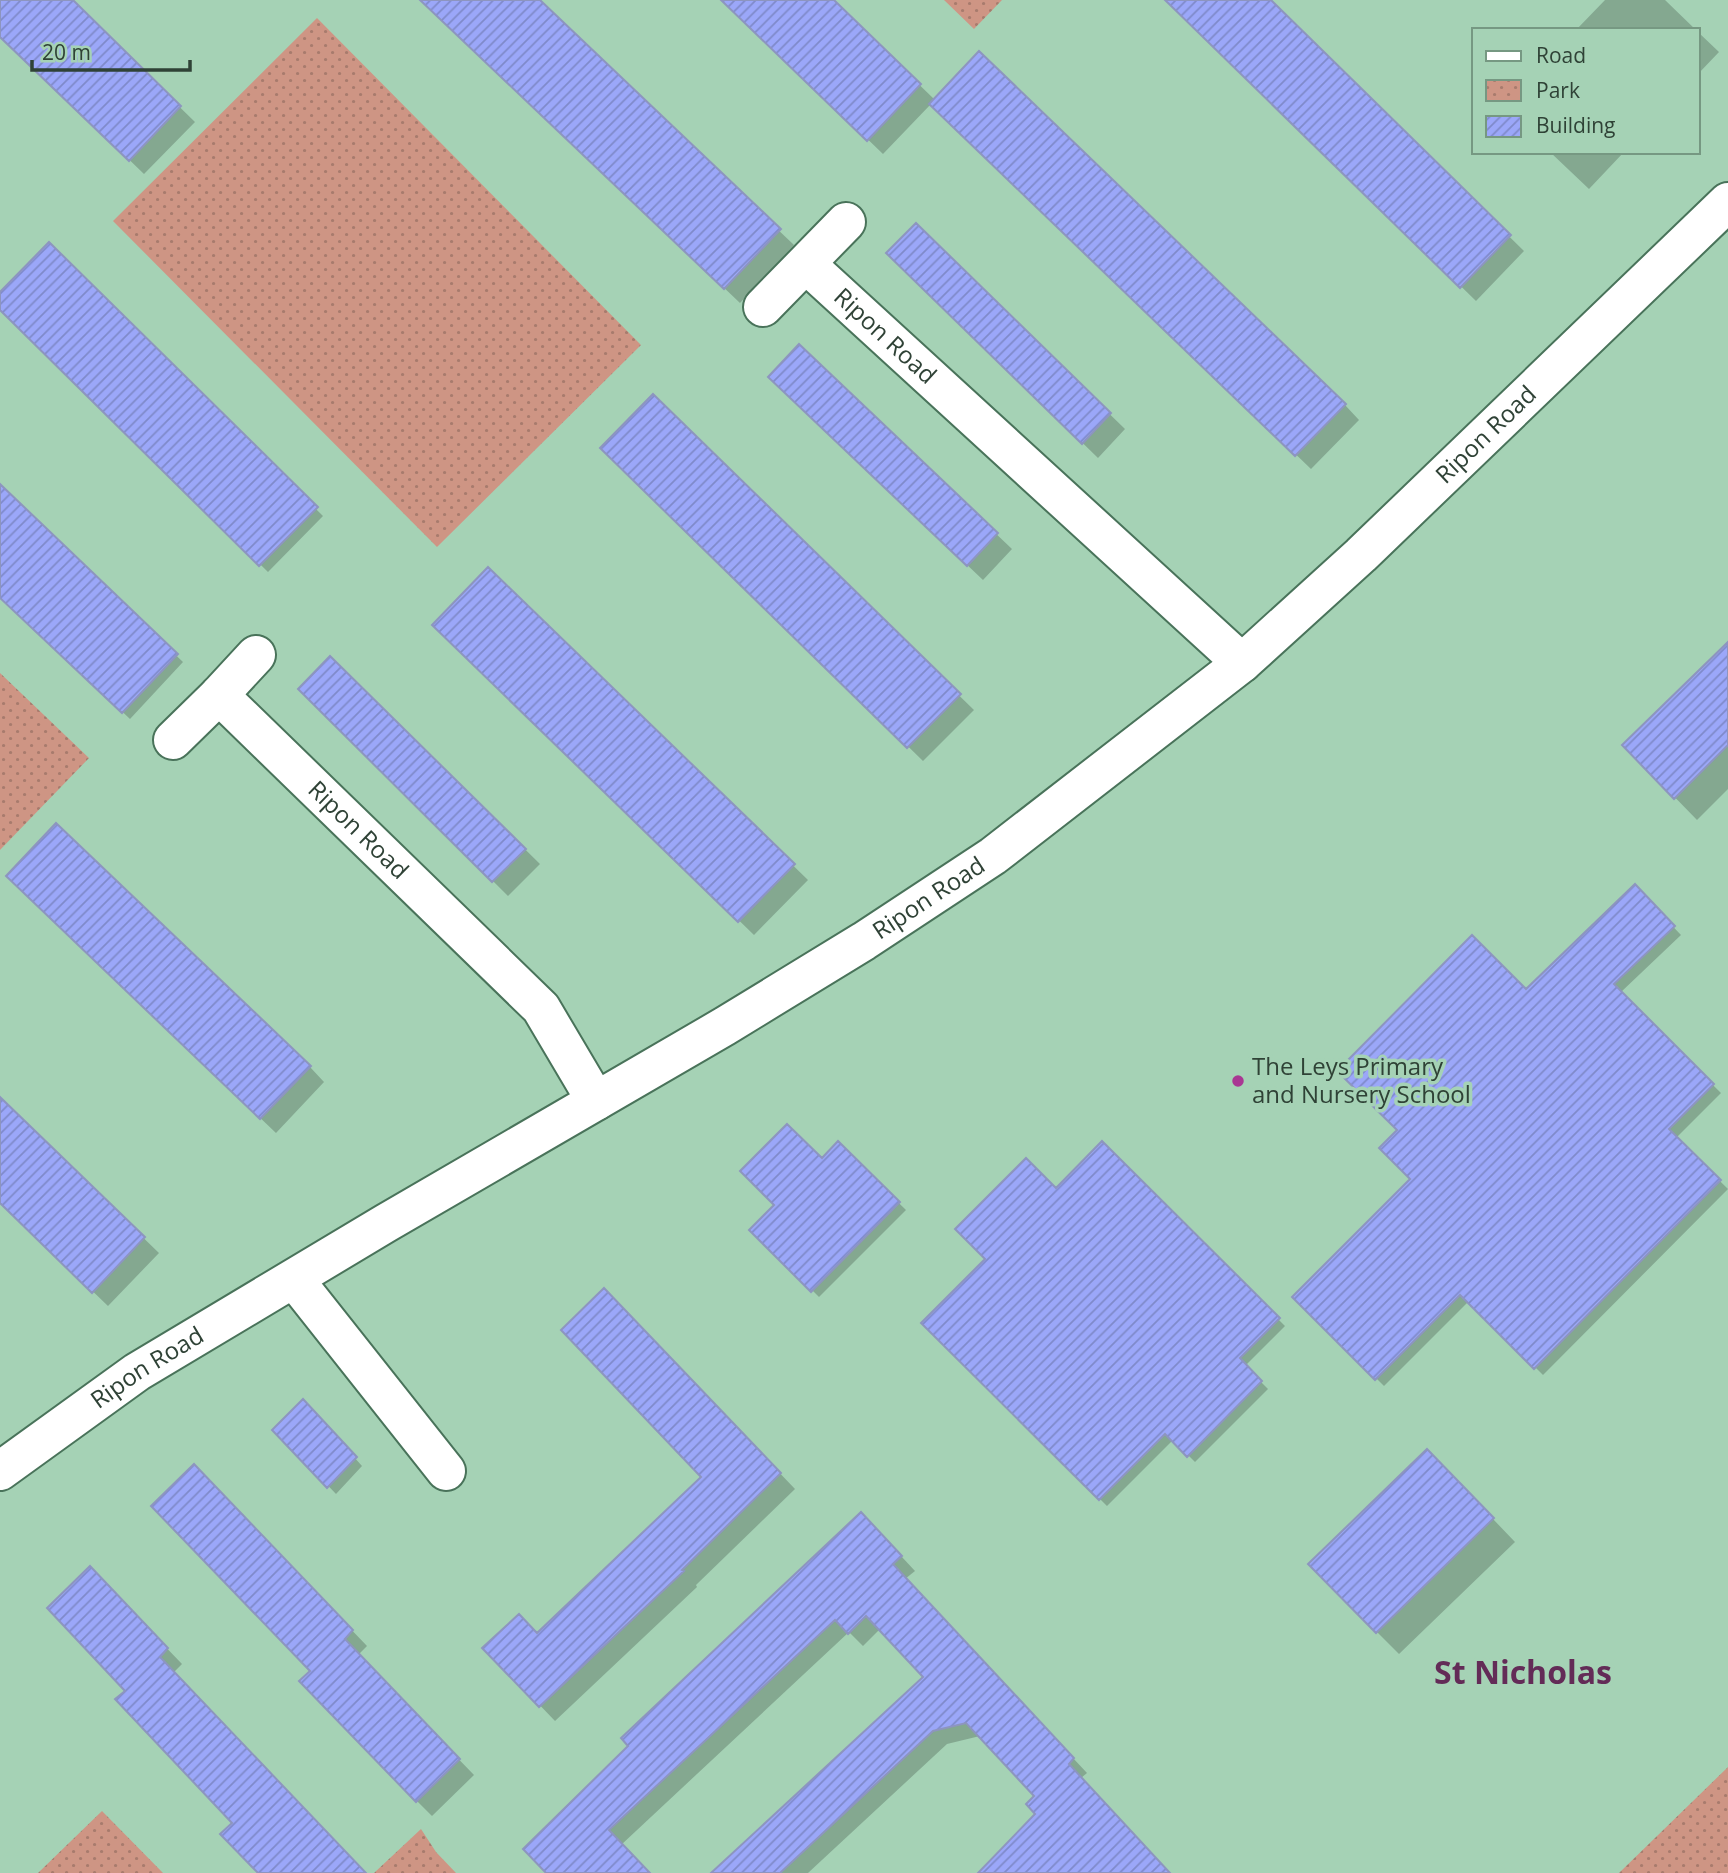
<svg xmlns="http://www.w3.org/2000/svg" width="1728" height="1873" font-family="'Open Sans',sans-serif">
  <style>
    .park { fill: url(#park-dots) }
    .shadow { fill: #0003 }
    .building { fill: url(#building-hatch); stroke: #8d95bf; stroke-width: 2 }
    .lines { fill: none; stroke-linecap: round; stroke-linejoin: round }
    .minor-casing { stroke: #49735a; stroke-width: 42 }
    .minor { stroke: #fff; stroke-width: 38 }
    .poi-dot { fill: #a93793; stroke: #a5d2b5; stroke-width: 2.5 }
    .labels { text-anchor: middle; stroke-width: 7; stroke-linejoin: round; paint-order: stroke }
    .street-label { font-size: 24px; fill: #2f4236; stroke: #a5d2b5 }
    .poi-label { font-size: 24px; fill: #2f4236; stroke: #a5d2b5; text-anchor: start }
    .district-label { font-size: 32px; font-weight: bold; fill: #632b57; stroke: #a5d2b5 }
  </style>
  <defs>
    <pattern id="park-dots" width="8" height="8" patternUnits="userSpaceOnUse" patternTransform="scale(1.75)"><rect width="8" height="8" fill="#ce9584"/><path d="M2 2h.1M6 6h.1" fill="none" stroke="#a87b6d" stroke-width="1.8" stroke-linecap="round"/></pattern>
    <pattern id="building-hatch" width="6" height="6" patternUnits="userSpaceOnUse" patternTransform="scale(1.75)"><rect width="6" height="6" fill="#9ba7f9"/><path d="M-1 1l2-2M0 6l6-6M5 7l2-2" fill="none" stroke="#7f8aca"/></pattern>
  </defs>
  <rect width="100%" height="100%" fill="#a5d2b5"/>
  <path class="park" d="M944,0H1002L974,29Z
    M317,18L641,345L437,547L113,221Z
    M0,673L89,758L0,850Z
    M1728,1767V1873H1619Z
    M102,1811L163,1873H38Z
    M421,1829L436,1852L456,1873H374Z"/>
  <path class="shadow" d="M0,0H70L195,122L144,174L0,35Z
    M422,0H538L794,245L740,303Z
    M723,0H832L935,100L1345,405L1359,420L1311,469L931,104L883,154Z
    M1168,0H1268L1524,251L1476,301Z
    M1605,0H1665L1696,30H1576Z
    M1698,32L1719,52L1698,74Z
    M1550,152H1624L1589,189Z
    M916,226L1125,429L1098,458L888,253Z
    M49,245L323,516L268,572L0,308V294Z
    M800,347L1012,549L983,580L785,392Z
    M653,397L974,710L923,761L603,448Z
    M0,487L183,662L130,719L0,596Z
    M488,569L808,880L754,935L435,625Z
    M1728,644V789L1697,820L1624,745Z
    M330,658L540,864L508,896L300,689Z
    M1635,887L1681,935L1620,993L1721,1093L1676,1138L1728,1189L1543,1375L1469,1301L1384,1386L1295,1297L1413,1179L1526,991Z
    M23,891L310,1067L324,1082L276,1133Z
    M0,1099L159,1253L108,1306L0,1202Z
    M838,1144L906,1210L819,1297L752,1230Z
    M1102,1144L1285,1326L1245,1366L1268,1389L1195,1462L1173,1440L1107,1506L923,1323Z
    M619,1305L795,1489L696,1585L697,1587L555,1721L485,1648L537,1635L703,1477Z
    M310,1408L362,1466L336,1494L275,1430Z
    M1449,1473L1515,1542L1399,1654L1377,1632Z
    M209,1481L367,1646L358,1655L474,1775L432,1816L417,1801Z
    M875,1528L915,1571L905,1579L1087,1773L1081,1778L1169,1873H981L1037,1814L1036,1796L980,1736L947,1744L808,1873H728L925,1677L880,1629L863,1646L849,1632L621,1845L648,1873H548Z
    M104,1583L182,1664L173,1673L364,1873H260L234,1823L127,1691Z"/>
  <path class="building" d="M0,0H73L181,106L129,161L0,37Z
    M420,0H540L781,229L724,289Z
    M721,0H834L921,84L867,141Z
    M1165,0H1271L1511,235L1460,288Z
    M979,51L1346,404L1295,456L929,104Z
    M916,223L1111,413L1082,444L886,253Z
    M49,242L318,507L259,566L0,310V292Z
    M799,344L998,533L967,566L768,377Z
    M653,394L961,694L907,748L600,448Z
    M0,484L178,654L122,713L0,598Z
    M488,567L795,864L738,922L432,625Z
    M1728,642V745L1674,799L1622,745Z
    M330,656L526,849L492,882L298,689Z
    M56,823L311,1066L260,1119L6,876Z
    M1635,884L1675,926L1614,984L1714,1084L1669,1129L1721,1180L1534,1369L1460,1295L1375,1380L1292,1297L1410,1179L1379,1148L1397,1130L1337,1071L1472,935L1526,989Z
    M0,1097L145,1237L92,1293L0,1203Z
    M787,1124L822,1158L838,1141L900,1202L811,1292L749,1230L774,1205L740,1171Z
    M1102,1141L1280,1318L1240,1358L1262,1381L1187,1457L1165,1434L1099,1500L921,1323L985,1259L955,1229L1026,1158L1056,1188Z
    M604,1288L781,1473L682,1570L684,1571L539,1707L482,1648L519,1614L537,1633L701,1477L561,1330Z
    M303,1399L357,1457L327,1488L272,1430Z
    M1427,1449L1494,1518L1376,1633L1308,1564Z
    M194,1464L353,1630L345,1639L460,1759L416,1802L299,1681L310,1671L151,1506Z
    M861,1512L902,1556L893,1564L1074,1758L1069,1764L1170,1873H978L1035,1814L1026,1804L1034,1796L966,1723L933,1731L780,1873H711L923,1677L866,1616L848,1634L835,1620L609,1830L650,1873H546L523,1849L628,1746L621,1738Z
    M90,1566L168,1648L160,1657L366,1873H258L220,1834L232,1823L115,1699L125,1691L47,1608Z"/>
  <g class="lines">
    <defs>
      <g id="minor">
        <path id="s1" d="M806,264L1242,663"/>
        <path d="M763,307L846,222"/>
        <path id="s2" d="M219,695L541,1008L596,1101"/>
        <path d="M173,740L219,695L256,655"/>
        <path d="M294,1279L446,1471"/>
        <path id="s3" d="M0,1471L137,1372L386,1223L725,1026L864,941L993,856L1242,663L1361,555L1728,202"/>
      </g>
    </defs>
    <use href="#minor" class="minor-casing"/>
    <use href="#minor" class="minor"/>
  </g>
  <circle class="poi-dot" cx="1238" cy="1081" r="7"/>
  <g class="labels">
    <g class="street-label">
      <text dy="8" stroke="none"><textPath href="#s1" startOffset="107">Ripon Road</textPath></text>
      <text dy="8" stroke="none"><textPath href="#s3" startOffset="1818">Ripon Road</textPath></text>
      <text dy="8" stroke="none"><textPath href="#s2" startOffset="194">Ripon Road</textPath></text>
      <text dy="8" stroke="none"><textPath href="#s3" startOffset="1092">Ripon Road</textPath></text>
      <text dy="8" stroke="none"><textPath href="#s3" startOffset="180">Ripon Road</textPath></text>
    </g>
    <g class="poi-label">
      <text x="1252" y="1075">The Leys Primary<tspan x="1252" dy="28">and Nursery School</tspan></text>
    </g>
    <g class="district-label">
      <text x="1523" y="1684">St Nicholas</text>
    </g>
  </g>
  <rect x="1472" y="28" width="228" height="126" fill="#a5d2b5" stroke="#769882" stroke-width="2"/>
  <rect x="1486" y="51" width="35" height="10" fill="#ffffff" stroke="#769882" stroke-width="2"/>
  <text x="1536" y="63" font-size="21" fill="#2f4236">Road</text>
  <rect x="1486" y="80" width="35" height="21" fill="url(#park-dots)" stroke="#769882" stroke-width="2"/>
  <text x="1536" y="98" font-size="21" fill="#2f4236">Park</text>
  <rect x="1486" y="116" width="35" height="21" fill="url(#building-hatch)" stroke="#769882" stroke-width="2"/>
  <text x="1536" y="133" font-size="21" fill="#2f4236">Building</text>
  <path d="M32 60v10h158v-10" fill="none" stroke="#2f4236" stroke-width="3.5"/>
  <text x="42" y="60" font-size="21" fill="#2f4236" stroke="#a5d2b5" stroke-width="5" paint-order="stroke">20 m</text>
</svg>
